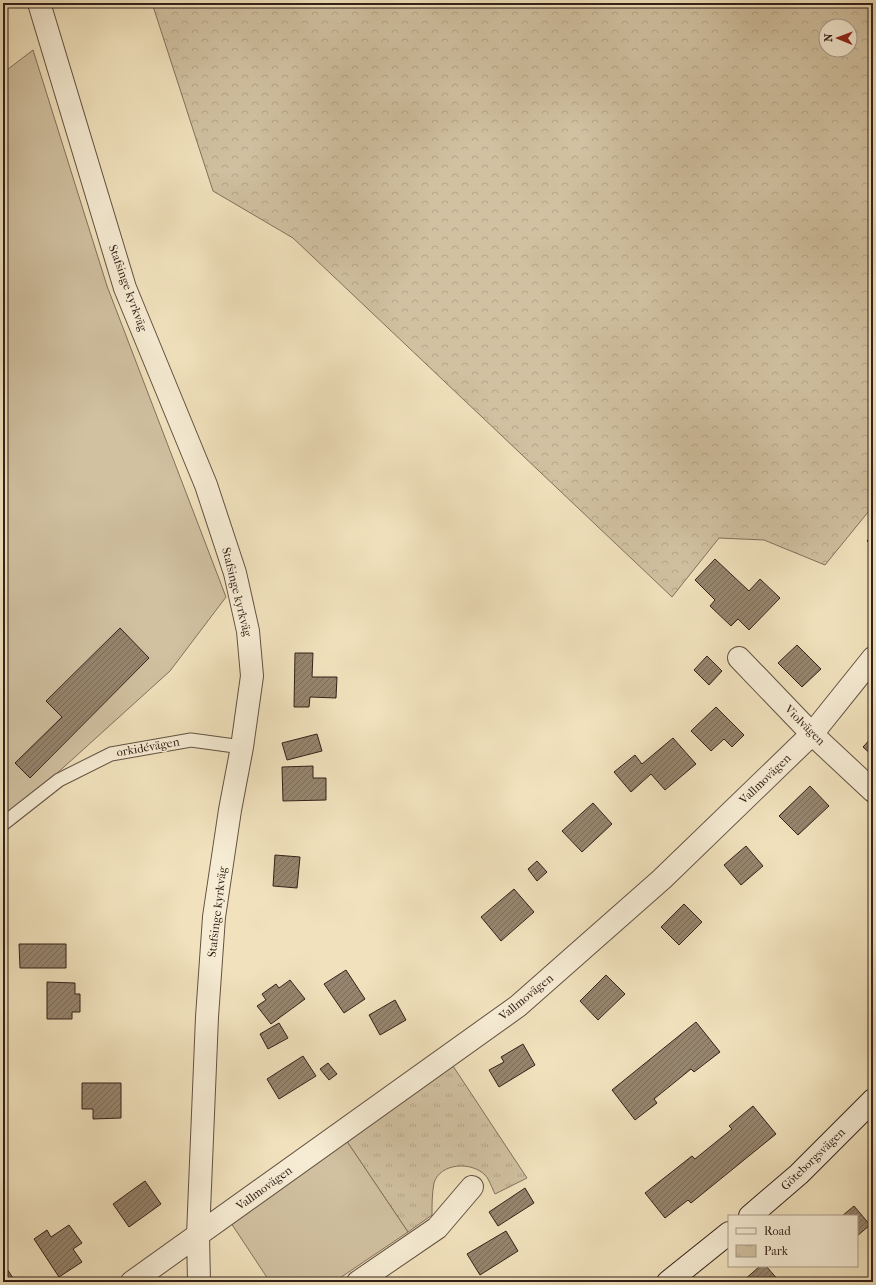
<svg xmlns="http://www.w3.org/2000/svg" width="876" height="1285" font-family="'IM FELL French Canon',serif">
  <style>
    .forest { fill: url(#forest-crowns); stroke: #82715d; fill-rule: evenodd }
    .park { fill: url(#park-tufts); stroke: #82715d }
    .garden { fill: #d1c1a1; stroke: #82715d }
    .building { fill: url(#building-hatch); stroke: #342119 }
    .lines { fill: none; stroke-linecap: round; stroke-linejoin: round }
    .lane-casing { stroke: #635142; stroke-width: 15 }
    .street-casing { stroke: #635142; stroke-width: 24 }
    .secondary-casing { stroke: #342119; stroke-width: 24 }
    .lane { stroke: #f6ecd4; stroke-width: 13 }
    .street { stroke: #f6ecd4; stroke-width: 22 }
    .secondary { stroke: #f6ecd4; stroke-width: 22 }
    .labels { text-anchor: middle; stroke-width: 3; stroke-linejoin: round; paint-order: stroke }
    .street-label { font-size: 12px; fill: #342119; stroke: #f6ecd4 }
  </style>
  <defs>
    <pattern id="forest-crowns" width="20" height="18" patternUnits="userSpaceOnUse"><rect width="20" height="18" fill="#d1c1a1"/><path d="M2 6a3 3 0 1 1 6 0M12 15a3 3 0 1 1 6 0" fill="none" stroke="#b4a68a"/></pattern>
    <pattern id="park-tufts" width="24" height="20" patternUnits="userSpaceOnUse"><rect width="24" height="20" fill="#d1c1a1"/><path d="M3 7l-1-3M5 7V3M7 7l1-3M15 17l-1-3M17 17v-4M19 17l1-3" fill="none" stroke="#b4a68a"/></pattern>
    <pattern id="building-hatch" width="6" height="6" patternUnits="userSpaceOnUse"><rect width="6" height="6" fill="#96856e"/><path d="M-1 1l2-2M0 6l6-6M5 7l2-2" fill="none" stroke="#7b6c5a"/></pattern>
  </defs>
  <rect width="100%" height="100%" fill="#f1e2bd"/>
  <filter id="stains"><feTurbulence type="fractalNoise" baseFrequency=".005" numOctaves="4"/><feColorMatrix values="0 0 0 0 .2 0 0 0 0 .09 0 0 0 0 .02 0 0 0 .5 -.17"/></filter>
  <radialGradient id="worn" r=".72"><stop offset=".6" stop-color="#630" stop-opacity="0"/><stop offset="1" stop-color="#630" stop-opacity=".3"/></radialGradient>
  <path class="forest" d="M152,3H873V506L825,565L764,540L719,538L672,597L293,238L213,191ZM826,26H850V50H826Z"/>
  <path class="park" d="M453,1066L527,1178L495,1194C492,1188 489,1179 485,1175C471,1161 440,1163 434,1183C432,1193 432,1205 432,1215L408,1232L346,1140Z"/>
  <path class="garden" d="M33,50L107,286L226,597L170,671L12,814L3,819V73Z
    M346,1140L408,1232L334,1282H270L229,1220Z"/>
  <path class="building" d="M873,534V545L867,541Z
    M715,559L749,591L760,579L780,598L749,630L738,619L731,626L710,606L715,600L695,580Z
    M120,628L149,658L30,778L15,763L62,717L46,701Z
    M797,645L821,669L802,687L778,663Z
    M295,653H313L312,677H337L336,698L310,697L309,707H294Z
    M707,656L722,671L709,685L694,670Z
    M716,707L744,735L732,747L724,739L711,751L691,731Z
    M317,734L322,751L287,760L282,743Z
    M873,736V756L863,747Z
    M673,738L696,764L665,790L651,774L631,792L614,772L635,755L642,764Z
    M313,766V778H326V800L283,801L282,767Z
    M810,786L829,806L798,835L779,816Z
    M593,803L612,824L582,852L562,831Z
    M746,846L763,866L741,885L724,865Z
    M275,855L300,857L297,888L273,886Z
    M537,861L547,872L537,881L528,869Z
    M514,889L534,912L501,941L481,917Z
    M684,904L702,922L679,945L661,927Z
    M19,944H66V968H20Z
    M346,970L365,999L344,1013L324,984Z
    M606,975L625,994L598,1020L580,1001Z
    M290,980L305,999L271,1024L257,1006L266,1000L262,994L276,984L279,988Z
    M47,982L75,983V994H80V1012H72V1019H47Z
    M395,1000L406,1020L380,1035L369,1015Z
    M696,1022L720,1052L694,1072L691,1069L654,1099L657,1103L635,1120L612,1090Z
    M279,1023L288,1038L268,1049L260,1034Z
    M523,1044L535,1065L499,1087L489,1070L504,1062L501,1057Z
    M303,1056L316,1076L279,1099L267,1079Z
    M328,1063L337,1074L329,1080L320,1069Z
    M82,1083H121V1118L93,1119V1109H82Z
    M753,1106L776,1134L691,1203L688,1200L665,1218L645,1193L692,1156L695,1159L732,1129L729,1126Z
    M145,1181L161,1204L129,1227L113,1204Z
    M525,1188L534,1203L498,1226L489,1212Z
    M854,1206L870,1225L857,1236V1216H842Z
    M69,1225L82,1243L73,1249L82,1262L59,1277L34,1239L47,1230L51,1237Z
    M506,1231L518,1251L480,1275L467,1254Z
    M3,1263L15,1281L13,1282H3Z
    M760,1266H766L780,1282H744L743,1281Z"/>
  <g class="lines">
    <defs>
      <path id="lane" d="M3,824L59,780L111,754L191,740L242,747"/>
      <path id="street" d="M39,3L125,288L206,485L235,573L248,631L252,676L242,747L230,810L214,917L207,1017L198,1235L199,1282
        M739,658L812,734L873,791
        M132,1282L518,1006L662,879L812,734L873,658
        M358,1282L437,1228L472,1187"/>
      <path id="secondary" d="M750,1216L799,1174L873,1100
        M668,1282L729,1233"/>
    </defs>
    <use href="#lane" class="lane-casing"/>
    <use href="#street" class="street-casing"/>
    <use href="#secondary" class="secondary-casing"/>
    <use href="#lane" class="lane"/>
    <use href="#street" class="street"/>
    <use href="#secondary" class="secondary"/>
  </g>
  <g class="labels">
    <g class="street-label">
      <text transform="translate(128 288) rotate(70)" y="4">Stafsinge kyrkväg</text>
      <text transform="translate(237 592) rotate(76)" y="4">Stafsinge kyrkväg</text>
      <text transform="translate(805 725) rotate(45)" y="4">Violvägen</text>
      <text transform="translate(148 747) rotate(-10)" y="4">orkidévägen</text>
      <text transform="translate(765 779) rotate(-44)" y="4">Vallmovägen</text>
      <text transform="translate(217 912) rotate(-83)" y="4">Stafsinge kyrkväg</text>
      <text transform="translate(526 997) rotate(-39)" y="4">Vallmovägen</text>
      <text transform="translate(813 1159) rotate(-44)" y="4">Göteborgsvägen</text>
      <text transform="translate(264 1188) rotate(-36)" y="4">Vallmovägen</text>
    </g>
  </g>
  <rect width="876" height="1285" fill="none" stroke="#f1e2bd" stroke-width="16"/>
  <rect x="4" y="4" width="868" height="1277" fill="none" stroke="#342119" stroke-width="2"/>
  <rect x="8" y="8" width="860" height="1269" fill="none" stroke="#342119"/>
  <rect x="728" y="1215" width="130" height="52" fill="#f6ecd4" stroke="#a89b89"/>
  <rect x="736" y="1228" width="20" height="6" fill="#f6ecd4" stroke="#a89b89"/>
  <text x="764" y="1235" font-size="12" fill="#342119">Road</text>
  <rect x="736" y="1245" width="20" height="12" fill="url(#park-tufts)" stroke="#a89b89"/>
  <text x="764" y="1255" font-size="12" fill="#342119">Park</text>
  <g transform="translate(838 38) rotate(271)"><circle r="19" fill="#f6ecd4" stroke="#a89b89"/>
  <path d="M0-3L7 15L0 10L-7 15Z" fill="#8f2418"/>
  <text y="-6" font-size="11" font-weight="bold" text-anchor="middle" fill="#342119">N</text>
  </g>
  <rect width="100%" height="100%" filter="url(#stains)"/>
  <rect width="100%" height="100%" fill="url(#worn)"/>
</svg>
